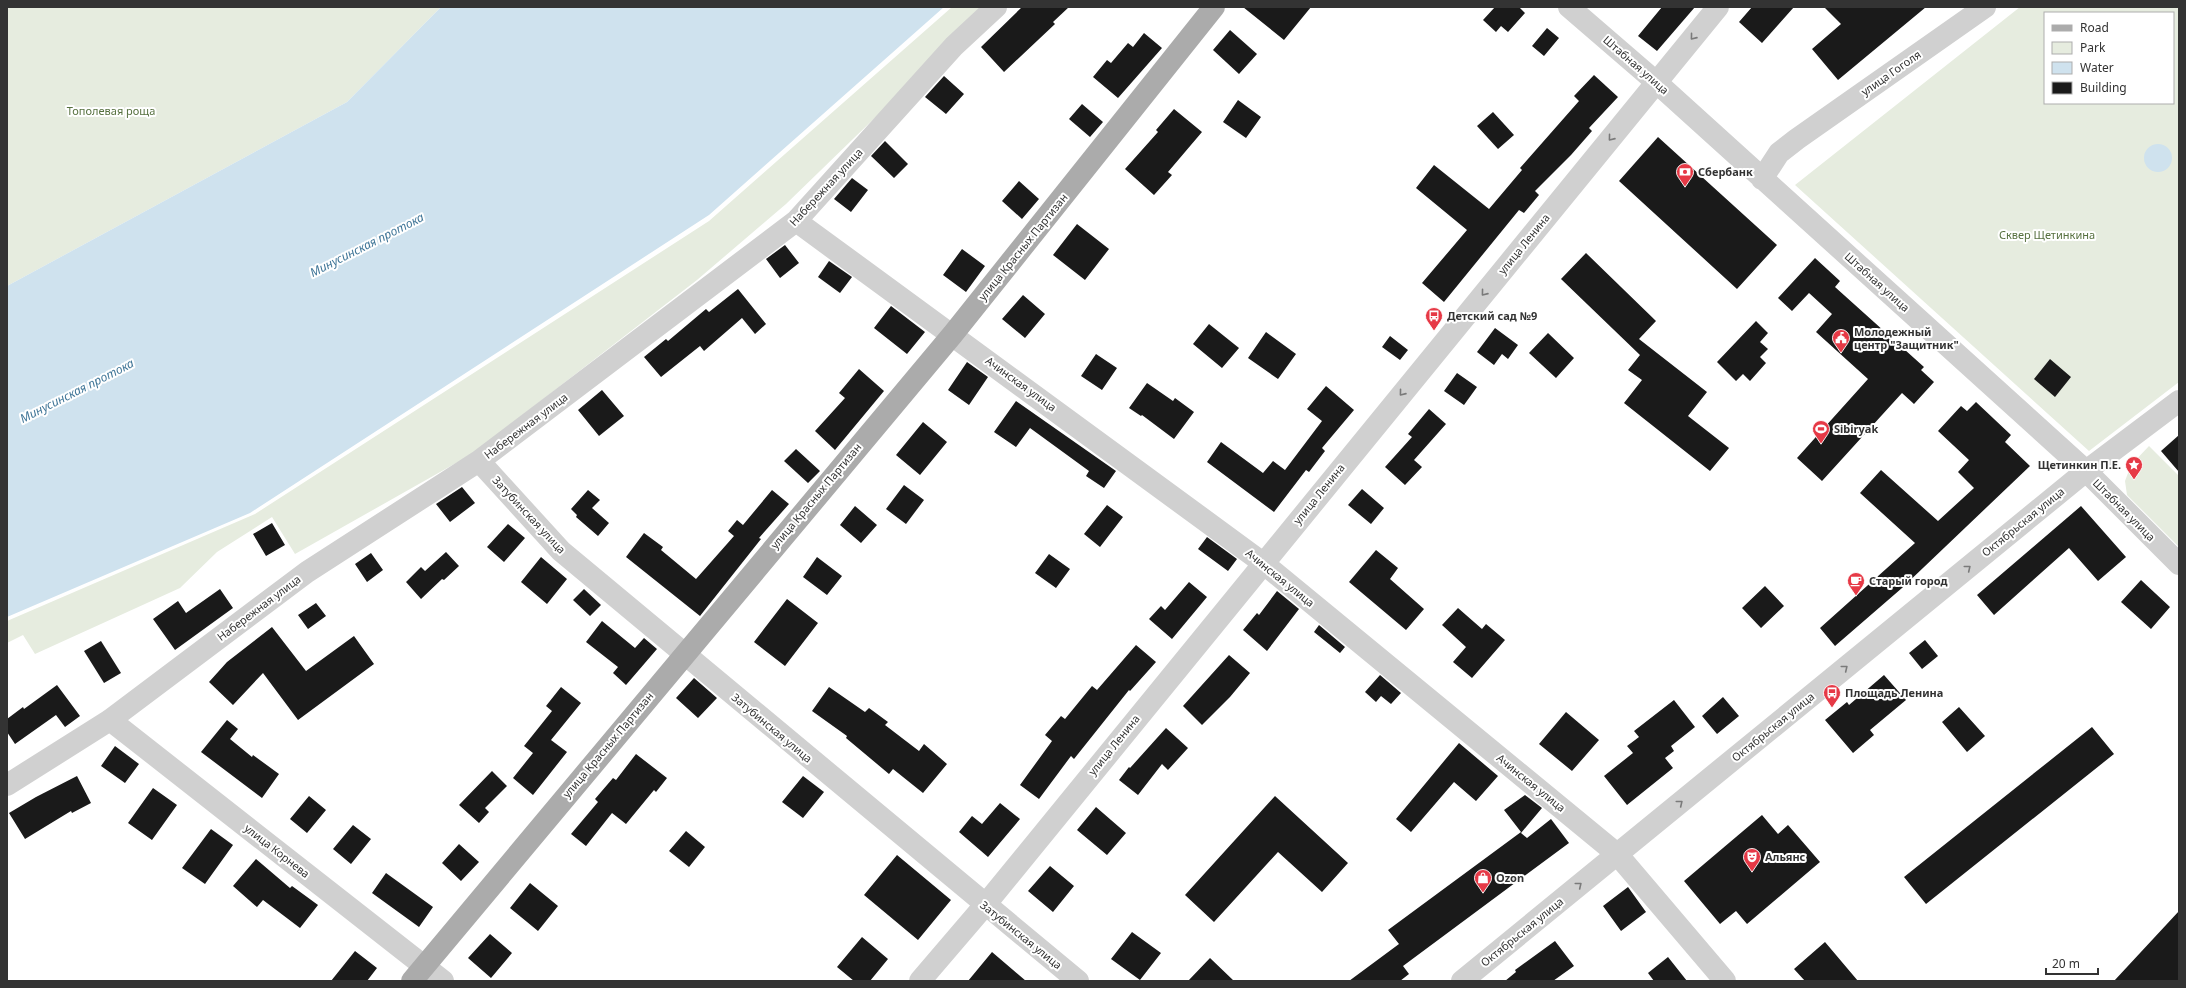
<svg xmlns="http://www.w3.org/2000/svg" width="2186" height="988" font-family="'Noto Sans',sans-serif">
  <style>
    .green { fill: #e6ecdf; fill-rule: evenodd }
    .water { fill: #cfe2ee }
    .building { fill: #1a1a1a }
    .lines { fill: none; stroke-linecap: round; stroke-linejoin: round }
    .minor { stroke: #d0d0d0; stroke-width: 22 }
    .major { stroke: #ababab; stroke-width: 22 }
    .oneway { stroke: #7a7a7a }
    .labels { text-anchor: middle; stroke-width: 4; stroke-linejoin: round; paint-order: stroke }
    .street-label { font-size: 11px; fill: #333; stroke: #fff }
    .park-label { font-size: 11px; fill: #56703f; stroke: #fff }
    .poi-label { font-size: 11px; font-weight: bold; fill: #333; stroke: #fff; text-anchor: start }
    .water-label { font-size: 12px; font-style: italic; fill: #3f7597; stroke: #fff }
  </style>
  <rect width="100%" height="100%" fill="#fff"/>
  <path class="green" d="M7,7H441L347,102L7,286Z
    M952,7H989L786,204L697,280L472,454L295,554L272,517L217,552L180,588L35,654L23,635L7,643V621L255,514L709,221Z
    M2020,7H2179V382L2089,451L1795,185ZM2045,13H2173V103H2045Z
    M2149,446L2179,476V547L2127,495L2125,481L2131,465Z"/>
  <path class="water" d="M441,7H944L709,215L250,513L7,617V286L347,102Z
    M2144 158a14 14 0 1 1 28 0a14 14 0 1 1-28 0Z"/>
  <path class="building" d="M1022,7H1069L1053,22L1055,24L1004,72L981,47Z
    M1243,7H1311L1284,40Z
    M1495,7H1519L1525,13L1508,32L1501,26L1496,32L1483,20Z
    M1662,7H1695L1657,51L1638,36Z
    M1752,7H1794L1762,43L1739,22Z
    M1824,7H1926L1838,80L1812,49L1841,24Z
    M1547,28L1559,38L1544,56L1532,46Z
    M1230,30L1257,54L1239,74L1213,50Z
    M1144,33L1162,48L1118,98L1093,77L1107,60L1111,63L1128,43L1133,47Z
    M1594,75L1618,97L1589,128L1592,131L1571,155L1535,191L1539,195L1524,213L1519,210L1444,302L1422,283L1467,230L1416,188L1434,165L1489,209L1522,170L1520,168L1579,101L1574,96Z
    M944,76L964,94L946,114L925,97Z
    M1238,100L1261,117L1246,138L1223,122Z
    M1082,104L1103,122L1090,137L1069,119Z
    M1174,109L1202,132L1168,172L1172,175L1154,195L1125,169L1158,132L1156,130Z
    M1493,112L1514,135L1498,149L1477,126Z
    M1658,137L1777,245L1737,289L1619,181Z
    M885,141L908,164L894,178L871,156Z
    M852,178L868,190L851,212L834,199Z
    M1019,181L1039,199L1022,219L1002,201Z
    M1077,224L1109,249L1085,280L1053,255Z
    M785,245L799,263L780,278L766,259Z
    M962,249L985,266L966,292L943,275Z
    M1586,253L1656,321L1639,339L1707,392L1688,416L1729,448L1710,471L1624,403L1642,380L1628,370L1640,355L1561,279Z
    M1815,258L1840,281L1835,287L1924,367L1921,370L1934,382L1914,404L1902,393L1822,481L1797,458L1868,379L1816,332L1832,314L1809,293L1792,311L1778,298Z
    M829,261L852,277L840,293L818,277Z
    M738,289L766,324L755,334L742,318L704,351L700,346L661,377L644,357L666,339L668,341L706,309L709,312Z
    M1023,295L1045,314L1025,338L1002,319Z
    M891,306L925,332L907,354L874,328Z
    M1756,321L1768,333L1760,342L1768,349L1760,357L1766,363L1750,381L1743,374L1736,381L1717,362Z
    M1209,324L1239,348L1222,368L1193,344Z
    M1495,328L1518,345L1508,359L1502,354L1494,365L1477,352Z
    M1266,332L1296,354L1278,379L1248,358Z
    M1548,333L1574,358L1556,378L1529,353Z
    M1390,336L1408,350L1400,360L1382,347Z
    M1096,354L1117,368L1102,390L1081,376Z
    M2050,359L2071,377L2055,397L2034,379Z
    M967,362L988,377L969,405L948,390Z
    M859,369L884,391L835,450L815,431L845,398L839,393Z
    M1457,373L1477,387L1464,405L1444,391Z
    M1147,383L1173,401L1175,398L1194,412L1174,439L1142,415L1141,416L1129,408Z
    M1326,386L1354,410L1322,448L1325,451L1309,472L1306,470L1274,512L1207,462L1221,442L1263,473L1273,461L1285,470L1322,421L1307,409Z
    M602,390L624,416L599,436L578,410Z
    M1016,401L1116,471L1104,488L1086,476L1089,471L1030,428L1016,447L994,432Z
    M1976,402L2011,435L2005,442L2030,466L1902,588L1835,646L1820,628L1915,543L1860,493L1881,470L1938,521L1974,488L1958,472L1969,460L1938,431L1961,406L1967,411Z
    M1429,409L1446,424L1414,460L1422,467L1405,485L1385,467L1412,437L1408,434Z
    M923,422L947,442L920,475L896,455Z
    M2179,435V472L2161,451Z
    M796,449L820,471L808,483L784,461Z
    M904,485L924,500L906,524L886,509Z
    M462,487L475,503L450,522L436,504Z
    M1362,489L1384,508L1371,524L1348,505Z
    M588,490L600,500L592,508L609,523L598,536L576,517L577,515L571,509Z
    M772,490L789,504L759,538L761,539L700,616L626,557L644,533L663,547L661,550L696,579L734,536L728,531L737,520L743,525Z
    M1107,505L1123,517L1100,547L1084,534Z
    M855,506L877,525L861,543L840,525Z
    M2081,506L2126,557L2098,581L2069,548L1994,615L1977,595Z
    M272,523L285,545L266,556L253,534Z
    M508,524L525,538L504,562L487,547Z
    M1207,537L1237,559L1228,571L1198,549Z
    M1376,550L1398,568L1390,579L1424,609L1406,630L1349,582Z
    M446,552L459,566L444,580L442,579L421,599L406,582L421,567L425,571Z
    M371,553L383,570L367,582L355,564Z
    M1049,554L1070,569L1056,588L1035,573Z
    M541,557L567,579L547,604L521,582Z
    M817,557L842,576L827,595L803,577Z
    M2141,580L2170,607L2151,629L2121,602Z
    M1189,582L1207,597L1172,639L1149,619L1161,606L1165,610Z
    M1765,586L1784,606L1761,628L1742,608Z
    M220,589L233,608L175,650L153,619L178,601L186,613Z
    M584,589L601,605L590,616L573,600Z
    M1277,591L1299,609L1267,651L1243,630L1257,613L1259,615Z
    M787,599L818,623L785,666L754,642Z
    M316,603L326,616L308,629L298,615Z
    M1458,608L1482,629L1486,624L1505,640L1472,678L1453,662L1466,647L1442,625Z
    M602,621L635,648L644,638L657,649L626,685L613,673L618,667L586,642Z
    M1319,625L1345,647L1340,653L1314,632Z
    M272,627L306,671L354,636L374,664L298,720L263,673L233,705L209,682L227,662Z
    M1925,640L1938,656L1922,669L1909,653Z
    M101,641L121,673L104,683L84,651Z
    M1136,645L1156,662L1130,691L1129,690L1074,759L1071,756L1039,799L1020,785L1052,741L1045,735L1061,716L1065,719L1092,686L1097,690Z
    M1229,655L1250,673L1230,697L1202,725L1183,706Z
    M1380,675L1401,693L1391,704L1381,696L1376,702L1365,692Z
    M1884,675L1906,700L1870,730L1874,735L1853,753L1825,720L1847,702L1849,705Z
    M694,678L717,698L698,718L676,698Z
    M57,685L80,716L65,727L56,715L15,744L7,732V719L23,707L24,709Z
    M561,687L581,703L551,740L567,752L533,795L513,778L533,753L524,746L552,711L546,706Z
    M829,687L865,712L869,708L888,722L885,725L919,751L924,744L947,764L923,793L893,769L889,774L846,738L847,736L812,711Z
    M1723,697L1739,716L1717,734L1702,716Z
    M1674,700L1695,727L1671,746L1674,751L1665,758L1673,768L1627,805L1604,776L1633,753L1627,746L1639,737L1634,731Z
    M1959,707L1985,736L1967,752L1942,722Z
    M1566,712L1599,740L1572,771L1539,744Z
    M227,720L238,729L230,739L252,757L253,755L279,774L262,798L201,752Z
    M2092,727L2114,754L1926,904L1904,877Z
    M1166,728L1188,748L1168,770L1162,764L1138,795L1119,780L1129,767L1130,768Z
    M1459,743L1498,776L1476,801L1454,782L1411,832L1396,819Z
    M115,746L139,764L125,783L101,766Z
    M636,754L667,778L656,792L654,790L626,824L612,813L586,846L571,834L598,802L595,799L613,778L616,780Z
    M492,771L507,786L485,808L489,812L479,823L459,805Z
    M77,776L91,803L72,813L71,811L25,839L9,813L36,797Z
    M803,776L824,792L803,818L782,802Z
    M153,788L177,805L152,840L128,823Z
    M1525,795L1542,808L1521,833L1527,838L1551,819L1569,843L1403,966L1409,974L1400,981H1349L1399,944L1388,930L1521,832L1504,810Z
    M309,796L326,810L307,833L290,819Z
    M1275,796L1348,863L1322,892L1278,852L1214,922L1185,895Z
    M1000,803L1020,819L988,857L959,832L972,816L982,824Z
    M1096,807L1126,833L1107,855L1077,830Z
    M1762,815L1778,834L1788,825L1820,862L1747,924L1736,911L1720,924L1684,881Z
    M353,825L371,839L351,864L333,849Z
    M211,829L233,845L205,884L182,868Z
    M686,831L705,847L689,867L669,851Z
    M459,844L479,862L461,881L442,863Z
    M897,855L951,900L918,940L864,895Z
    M256,859L290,888L292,886L318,905L300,928L263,900L257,907L233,886Z
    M1050,866L1074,886L1053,912L1028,891Z
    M386,873L433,907L419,927L372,893Z
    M530,883L558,906L538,931L510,908Z
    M1628,887L1646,912L1621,931L1603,906Z
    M2179,911V981H2114Z
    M1132,932L1161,953L1140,980L1111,959Z
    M490,934L512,953L491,978L468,958Z
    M862,937L888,959L870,981H854L837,967Z
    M1555,941L1574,966L1553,981H1505L1516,972L1515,970Z
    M1825,942L1858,981H1805L1794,969Z
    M355,951L377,968L367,981H331Z
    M992,952L1026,981H968Z
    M1668,957L1687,981H1654L1648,973Z
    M1210,958L1234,981H1188Z"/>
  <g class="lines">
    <path class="minor" d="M1569,7L1656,82L2086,471L2179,564
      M1762,179L1779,153L1797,139L1985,7
      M796,221L1263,563L1617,854L1725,981
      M479,461L561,551L1078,981
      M110,720L443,981
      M7,785L110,720L307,572L479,461L796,221L954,46L996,7
      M920,981L985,905L1718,7
      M1462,981L2086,471L2179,401"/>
    <path class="major" d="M412,981L953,334L1214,7"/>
  </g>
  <defs><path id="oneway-chevron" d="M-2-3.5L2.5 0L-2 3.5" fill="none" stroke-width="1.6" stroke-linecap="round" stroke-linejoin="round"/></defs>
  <g class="oneway">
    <use href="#oneway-chevron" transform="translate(1693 37) rotate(129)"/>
    <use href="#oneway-chevron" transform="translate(1611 138) rotate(129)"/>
    <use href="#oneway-chevron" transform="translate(1484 293) rotate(129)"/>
    <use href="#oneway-chevron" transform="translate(1402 393) rotate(129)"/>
    <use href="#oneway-chevron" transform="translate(1968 568) rotate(-39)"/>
    <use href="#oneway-chevron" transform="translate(1845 668) rotate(-39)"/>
    <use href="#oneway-chevron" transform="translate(1680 803) rotate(-39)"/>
    <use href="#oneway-chevron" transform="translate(1579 885) rotate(-39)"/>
  </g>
  <defs>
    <symbol id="bank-pin" viewBox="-11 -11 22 30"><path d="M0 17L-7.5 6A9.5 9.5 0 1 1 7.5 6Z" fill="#e63946" stroke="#fff"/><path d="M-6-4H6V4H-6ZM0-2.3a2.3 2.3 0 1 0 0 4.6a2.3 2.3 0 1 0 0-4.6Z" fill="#fff"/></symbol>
    <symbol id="bus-pin" viewBox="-11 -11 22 30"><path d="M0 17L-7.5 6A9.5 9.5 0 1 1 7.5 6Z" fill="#e63946" stroke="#fff"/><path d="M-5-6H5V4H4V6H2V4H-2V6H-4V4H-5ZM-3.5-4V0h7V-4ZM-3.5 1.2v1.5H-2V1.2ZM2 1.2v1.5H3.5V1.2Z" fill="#fff"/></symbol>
    <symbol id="civic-pin" viewBox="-11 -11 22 30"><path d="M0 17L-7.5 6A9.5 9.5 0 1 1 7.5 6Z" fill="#e63946" stroke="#fff"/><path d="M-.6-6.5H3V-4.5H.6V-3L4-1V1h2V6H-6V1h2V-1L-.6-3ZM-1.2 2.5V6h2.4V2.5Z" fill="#fff"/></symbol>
    <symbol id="stadium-pin" viewBox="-11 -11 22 30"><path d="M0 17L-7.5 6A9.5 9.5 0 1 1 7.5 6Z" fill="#e63946" stroke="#fff"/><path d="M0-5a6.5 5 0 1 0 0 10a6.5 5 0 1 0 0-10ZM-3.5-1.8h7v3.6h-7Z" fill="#fff"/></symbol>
    <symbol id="sight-pin" viewBox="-11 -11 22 30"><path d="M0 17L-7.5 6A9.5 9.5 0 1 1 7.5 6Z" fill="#e63946" stroke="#fff"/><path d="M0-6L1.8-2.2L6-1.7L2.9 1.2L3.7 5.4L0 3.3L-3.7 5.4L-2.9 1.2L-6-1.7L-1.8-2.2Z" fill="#fff"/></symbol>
    <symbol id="cafe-pin" viewBox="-11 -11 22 30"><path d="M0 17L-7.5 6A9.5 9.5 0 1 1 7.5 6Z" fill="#e63946" stroke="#fff"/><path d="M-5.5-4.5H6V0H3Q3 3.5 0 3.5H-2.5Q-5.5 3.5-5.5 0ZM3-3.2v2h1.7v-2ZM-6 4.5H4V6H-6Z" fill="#fff"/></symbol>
    <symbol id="theatre-pin" viewBox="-11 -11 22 30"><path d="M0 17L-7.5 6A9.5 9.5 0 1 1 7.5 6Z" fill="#e63946" stroke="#fff"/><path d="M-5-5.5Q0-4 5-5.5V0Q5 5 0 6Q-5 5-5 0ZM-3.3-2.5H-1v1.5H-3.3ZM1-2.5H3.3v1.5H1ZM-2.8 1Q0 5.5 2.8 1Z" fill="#fff"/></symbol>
    <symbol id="shop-pin" viewBox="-11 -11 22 30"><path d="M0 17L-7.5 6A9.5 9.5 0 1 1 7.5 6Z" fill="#e63946" stroke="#fff"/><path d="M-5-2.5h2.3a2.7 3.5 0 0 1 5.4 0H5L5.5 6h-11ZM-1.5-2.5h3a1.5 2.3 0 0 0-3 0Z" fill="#fff"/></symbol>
  </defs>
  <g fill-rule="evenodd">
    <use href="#bank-pin" x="1675" y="162" width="20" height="27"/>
    <use href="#bus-pin" x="1424" y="306" width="20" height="27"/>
    <use href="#civic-pin" x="1831" y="328" width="20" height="27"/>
    <use href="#stadium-pin" x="1811" y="419" width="20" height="27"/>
    <use href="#sight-pin" x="2124" y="455" width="20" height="27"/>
    <use href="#cafe-pin" x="1846" y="571" width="20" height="27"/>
    <use href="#bus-pin" x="1822" y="683" width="20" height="27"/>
    <use href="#theatre-pin" x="1742" y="847" width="20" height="27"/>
    <use href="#shop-pin" x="1473" y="868" width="20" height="27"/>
  </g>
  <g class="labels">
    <g class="street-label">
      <text transform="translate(1636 65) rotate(41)" y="4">Штабная улица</text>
      <text transform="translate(1891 73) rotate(-35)" y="4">улица Гоголя</text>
      <text transform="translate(826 187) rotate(-47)" y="4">Набережная улица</text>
      <text transform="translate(1524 244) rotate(-51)" y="4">улица Ленина</text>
      <text transform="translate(1023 247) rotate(-51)" y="4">улица Красных Партизан</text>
      <text transform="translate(1877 282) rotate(42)" y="4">Штабная улица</text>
      <text transform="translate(1021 384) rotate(36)" y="4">Ачинская улица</text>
      <text transform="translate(526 426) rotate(-37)" y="4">Набережная улица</text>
      <text transform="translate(1319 494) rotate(-51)" y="4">улица Ленина</text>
      <text transform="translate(816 496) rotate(-50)" y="4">улица Красных Партизан</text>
      <text transform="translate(2124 510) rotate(45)" y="4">Штабная улица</text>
      <text transform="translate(529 515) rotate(47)" y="4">Затубинская улица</text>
      <text transform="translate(2023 522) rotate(-39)" y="4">Октябрьская улица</text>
      <text transform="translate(1280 578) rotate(39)" y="4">Ачинская улица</text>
      <text transform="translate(259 608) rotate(-37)" y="4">Набережная улица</text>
      <text transform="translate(1773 727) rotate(-39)" y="4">Октябрьская улица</text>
      <text transform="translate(772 728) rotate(40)" y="4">Затубинская улица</text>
      <text transform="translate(608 745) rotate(-50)" y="4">улица Красных Партизан</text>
      <text transform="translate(1114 745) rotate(-51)" y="4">улица Ленина</text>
      <text transform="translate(1531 783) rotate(39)" y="4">Ачинская улица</text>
      <text transform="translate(277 851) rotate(38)" y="4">улица Корнева</text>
      <text transform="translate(1522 932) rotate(-39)" y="4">Октябрьская улица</text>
      <text transform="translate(1021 935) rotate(39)" y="4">Затубинская улица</text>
    </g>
    <g class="park-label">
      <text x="111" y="115">Тополевая роща</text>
      <text x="2047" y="239">Сквер Щетинкина</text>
    </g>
    <g class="poi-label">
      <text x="1698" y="176">Сбербанк</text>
      <text x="1447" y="320">Детский сад №9</text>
      <text x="1854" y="336">Молодежный<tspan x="1854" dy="13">центр "Защитник"</tspan></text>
      <text x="1834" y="433">Sibiryak</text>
      <text x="2121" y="469" text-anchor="end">Щетинкин П.Е.</text>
      <text x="1869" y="585">Старый город</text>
      <text x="1845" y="697">Площадь Ленина</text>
      <text x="1765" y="861">Альянс</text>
      <text x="1496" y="882">Ozon</text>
    </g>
    <g class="water-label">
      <text transform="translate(367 245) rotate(-27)" y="4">Минусинская протока</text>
      <text transform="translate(77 391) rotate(-27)" y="4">Минусинская протока</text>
    </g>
  </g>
  <rect width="2186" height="988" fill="none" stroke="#333333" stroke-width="16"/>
  <rect x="2044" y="12" width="130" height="92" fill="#ffffff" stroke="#adadad"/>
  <rect x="2052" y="25" width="20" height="6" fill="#ababab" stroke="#adadad"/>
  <text x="2080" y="32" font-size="12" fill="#333333">Road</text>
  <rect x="2052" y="42" width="20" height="12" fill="#e6ecdf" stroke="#adadad"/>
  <text x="2080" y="52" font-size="12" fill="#333333">Park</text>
  <rect x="2052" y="62" width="20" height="12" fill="#cfe2ee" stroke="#adadad"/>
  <text x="2080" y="72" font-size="12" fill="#333333">Water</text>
  <rect x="2052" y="82" width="20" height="12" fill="#1a1a1a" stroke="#adadad"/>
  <text x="2080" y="92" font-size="12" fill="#333333">Building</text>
  <path d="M2046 968v6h52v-6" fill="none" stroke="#333333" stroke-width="2"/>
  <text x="2052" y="968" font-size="12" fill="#333333" stroke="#ffffff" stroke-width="3" paint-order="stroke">20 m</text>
</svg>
